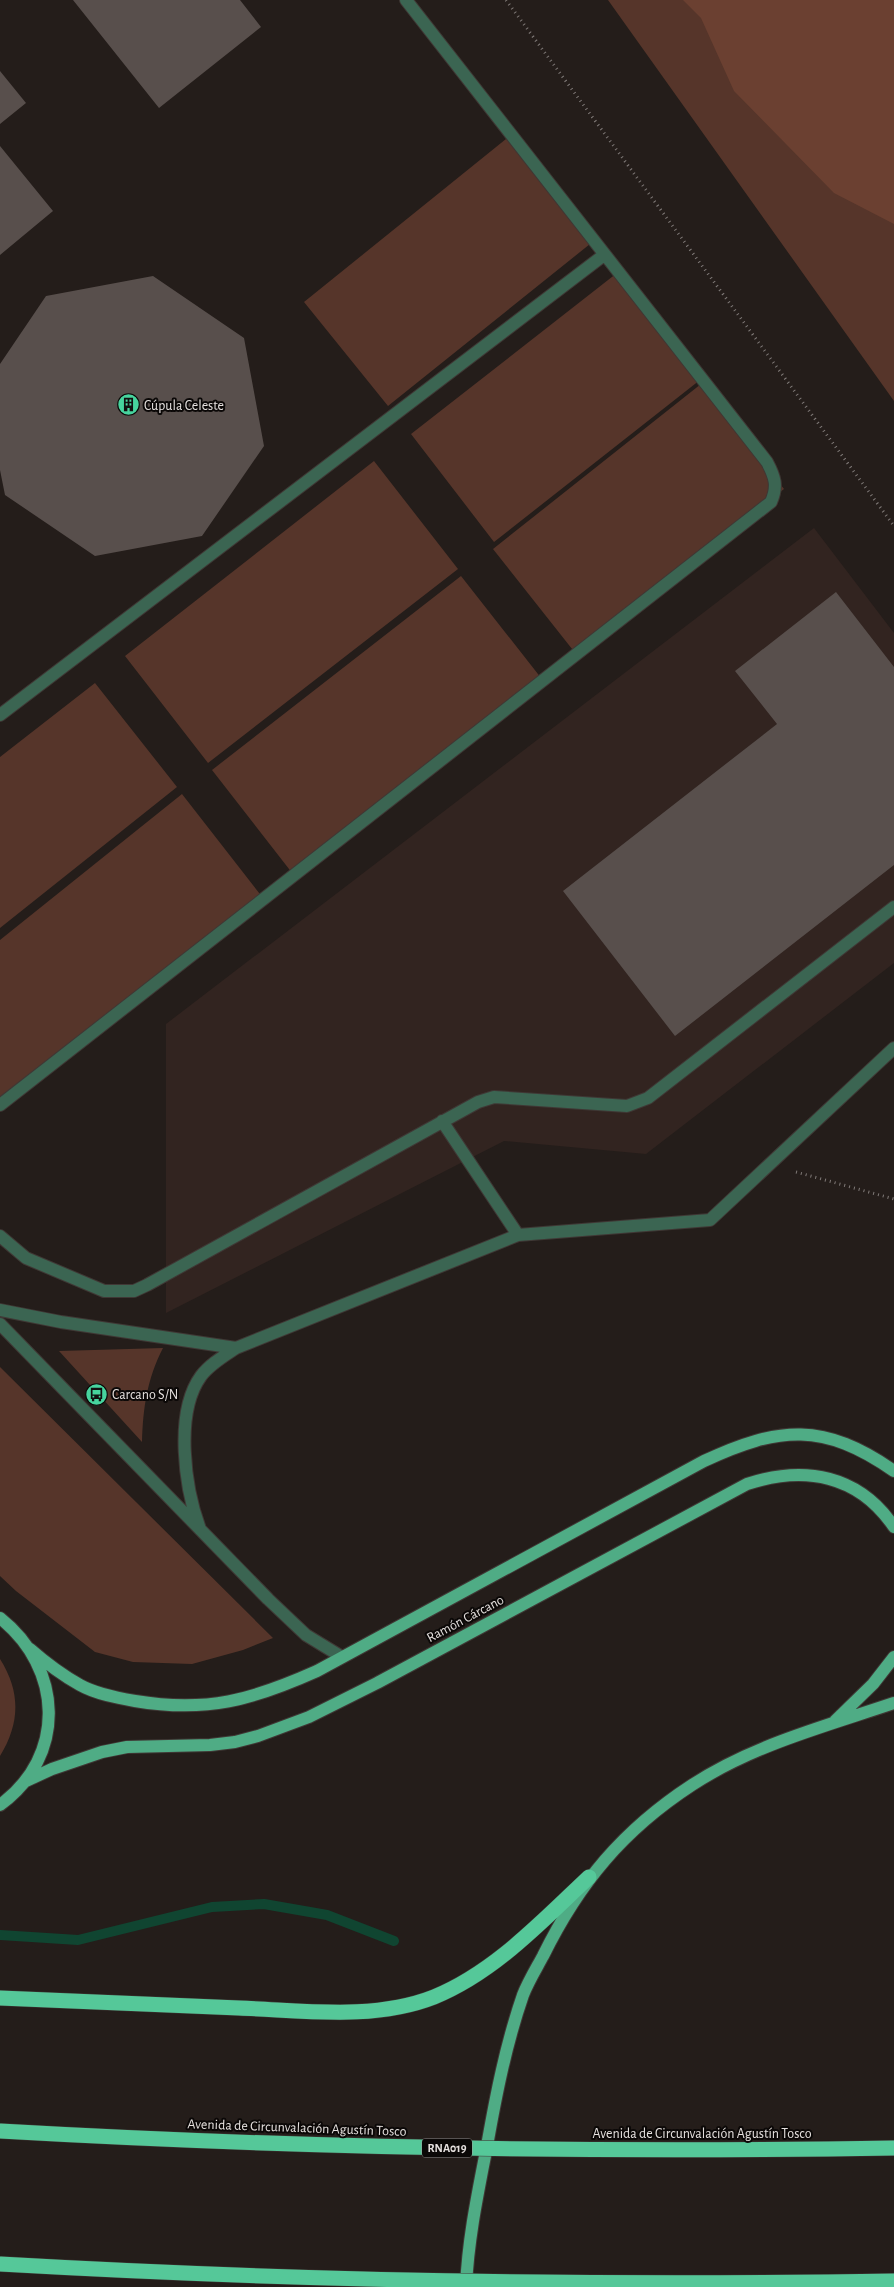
<svg xmlns="http://www.w3.org/2000/svg" width="894" height="2287" font-family="'Alegreya Sans',sans-serif">
  <style>
    .built { fill: #322420 }
    .green { fill: #56352a }
    .forest { fill: #6b4031 }
    .lines { fill: none; stroke-linecap: round; stroke-linejoin: round }
    .stream { stroke: #104531; stroke-width: 10 }
    .building { fill: #584f4c }
    .minor-casing { stroke: #3f3835; stroke-width: 14 }
    .major-casing { stroke: #3f3835; stroke-width: 14 }
    .highway-casing { stroke: #3f3835; stroke-width: 16 }
    .path { stroke: #817b79; stroke-width: 3; stroke-dasharray: 1 4; stroke-linecap: butt }
    .minor { stroke: #3b6552; stroke-width: 12 }
    .major { stroke: #4fac85; stroke-width: 12 }
    .highway { stroke: #55c899; stroke-width: 15 }
    .highway-bridge-casing { stroke: #3f3835; stroke-width: 16; stroke-linecap: butt }
    .highway-bridge { stroke: #55c899; stroke-width: 15 }
    .labels { text-anchor: middle; stroke-width: 4; stroke-linejoin: round; paint-order: stroke }
    .shield { fill: #0b0807; stroke: #a49f9e; stroke-width: 1 }
    .shield-label { font-size: 12px; font-weight: bold; fill: #e5e0de }
    .poi-label { font-size: 14px; fill: #e5e0de; stroke: #0b0807; text-anchor: start }
    .street-label { font-size: 14px; fill: #e5e0de; stroke: #0b0807 }
  </style>
  <rect width="100%" height="100%" fill="#241d1a"/>
  <path class="built" d="M814,528L894,633V963L646,1154L504,1141L166,1313V1024Z"/>
  <path class="green" d="M608,0H894V401Z
    M511,135L595,240L388,406L304,302Z
    M617,273L700,380L494,542L411,434Z
    M701,384L784,489L576,654L493,549Z
    M374,461L458,569L208,763L125,656Z
    M461,576L545,683L296,878L212,770Z
    M95,683L177,787L0,928V757Z
    M182,794L263,898L0,1109V940Z
    M163,1348C147,1379 143,1408 142,1442L59,1351Z
    M0,1367L273,1638L243,1650L192,1664L133,1662L95,1652L16,1591L0,1576Z
    M0,1659C21,1692 20,1723 0,1756Z"/>
  <path class="forest" d="M683,0H894V224L834,193L734,91L701,18Z"/>
  <g class="lines">
    <path class="stream" d="M0,1935L78,1940L212,1907L264,1904L327,1915L394,1941"/>
  </g>
  <path class="building" d="M73,0H240L261,27L159,108Z
    M0,71L26,103L0,124Z
    M0,146L53,211L0,255Z
    M153,276L244,338L264,446L202,536L95,556L5,495L0,470V364L46,296Z
    M836,592L894,667V865L675,1036L563,891L777,724L735,671Z"/>
  <g class="lines">
    <defs>
      <path id="minor" d="M0,715L604,255
        M0,1105L771,502C778,486 775,477 767,462L406,0
        M442,1121L518,1235
        M0,1236L26,1258L104,1291H134L147,1285L478,1102L494,1097L627,1106L648,1098L894,907
        M0,1310L61,1322L236,1348
        M0,1324L268,1599L306,1635L342,1657
        M200,1529C185,1489 174,1413 201,1376C210,1364 224,1356 236,1348L518,1235L710,1220L894,1048"/>
      <path id="major" d="M0,1618C63,1668 67,1756 0,1805
        M30,1649C46,1663 62,1675 80,1685C96,1694 118,1698 135,1701C207,1713 252,1700 317,1671L704,1461C779,1426 824,1422 894,1471
        M835,1721L873,1684L894,1657
        M26,1781L52,1769L102,1752L127,1747L210,1745L235,1742L258,1736L309,1717L377,1683L747,1484C805,1465 859,1475 894,1527
        M466,2287C468,2239 478,2192 487,2146C496,2095 506,2044 523,1995C528,1982 536,1969 543,1956C579,1883 623,1830 692,1785C753,1745 826,1726 894,1703"/>
      <path id="highway" d="M0,1998C80,2001 159,2005 239,2008C302,2010 373,2021 434,1997C495,1972 542,1921 589,1877"/>
    </defs>
    <use href="#minor" class="minor-casing"/>
    <use href="#major" class="major-casing"/>
    <use href="#highway" class="highway-casing"/>
    <path class="path" d="M506,0L894,526
      M796,1172L894,1199"/>
    <use href="#minor" class="minor"/>
    <use href="#major" class="major"/>
    <use href="#highway" class="highway"/>
    <defs>
      <path id="highway-bridge" d="M0,2131C298,2148 596,2153 894,2148
        M0,2264C297,2281 596,2286 894,2281"/>
    </defs>
    <use href="#highway-bridge" class="highway-bridge-casing"/>
    <use href="#highway-bridge" class="highway-bridge"/>
  </g>
  <defs>
    <symbol id="building-disc" viewBox="-11 -11 22 22"><circle r="9.5" fill="#47d49e" stroke="#0b0807"/><path d="M-4-6H4V6H1V3H-1V6H-4ZM-2.5-4.3h1.7v1.8h-1.7ZM.8-4.3h1.7v1.8H.8ZM-2.5-1h1.7V.8h-1.7ZM.8-1h1.7V.8H.8Z" fill="#111"/></symbol>
    <symbol id="bus-disc" viewBox="-11 -11 22 22"><circle r="9.5" fill="#47d49e" stroke="#0b0807"/><path d="M-5-6H5V4H4V6H2V4H-2V6H-4V4H-5ZM-3.5-4V0h7V-4ZM-3.5 1.2v1.5H-2V1.2ZM2 1.2v1.5H3.5V1.2Z" fill="#111"/></symbol>
  </defs>
  <g fill-rule="evenodd">
    <use href="#building-disc" x="116" y="392" width="25" height="25"/>
    <use href="#bus-disc" x="84" y="1382" width="25" height="25"/>
  </g>
  <g class="labels">
    <rect class="shield" x="422" y="2138.5" width="50" height="19" rx="4"/>
    <g class="shield-label">
      <text x="447" y="2152">RNA019</text>
    </g>
    <g class="poi-label">
      <text x="144" y="410">Cúpula Celeste</text>
      <text x="112" y="1399">Carcano S/N</text>
    </g>
    <g class="street-label">
      <text transform="translate(465 1618) rotate(-28)" y="5">Ramón Cárcano</text>
      <text transform="translate(297 2127) rotate(2)" y="5">Avenida de Circunvalación Agustín Tosco</text>
      <text x="702" y="2138">Avenida de Circunvalación Agustín Tosco</text>
    </g>
  </g>
</svg>
